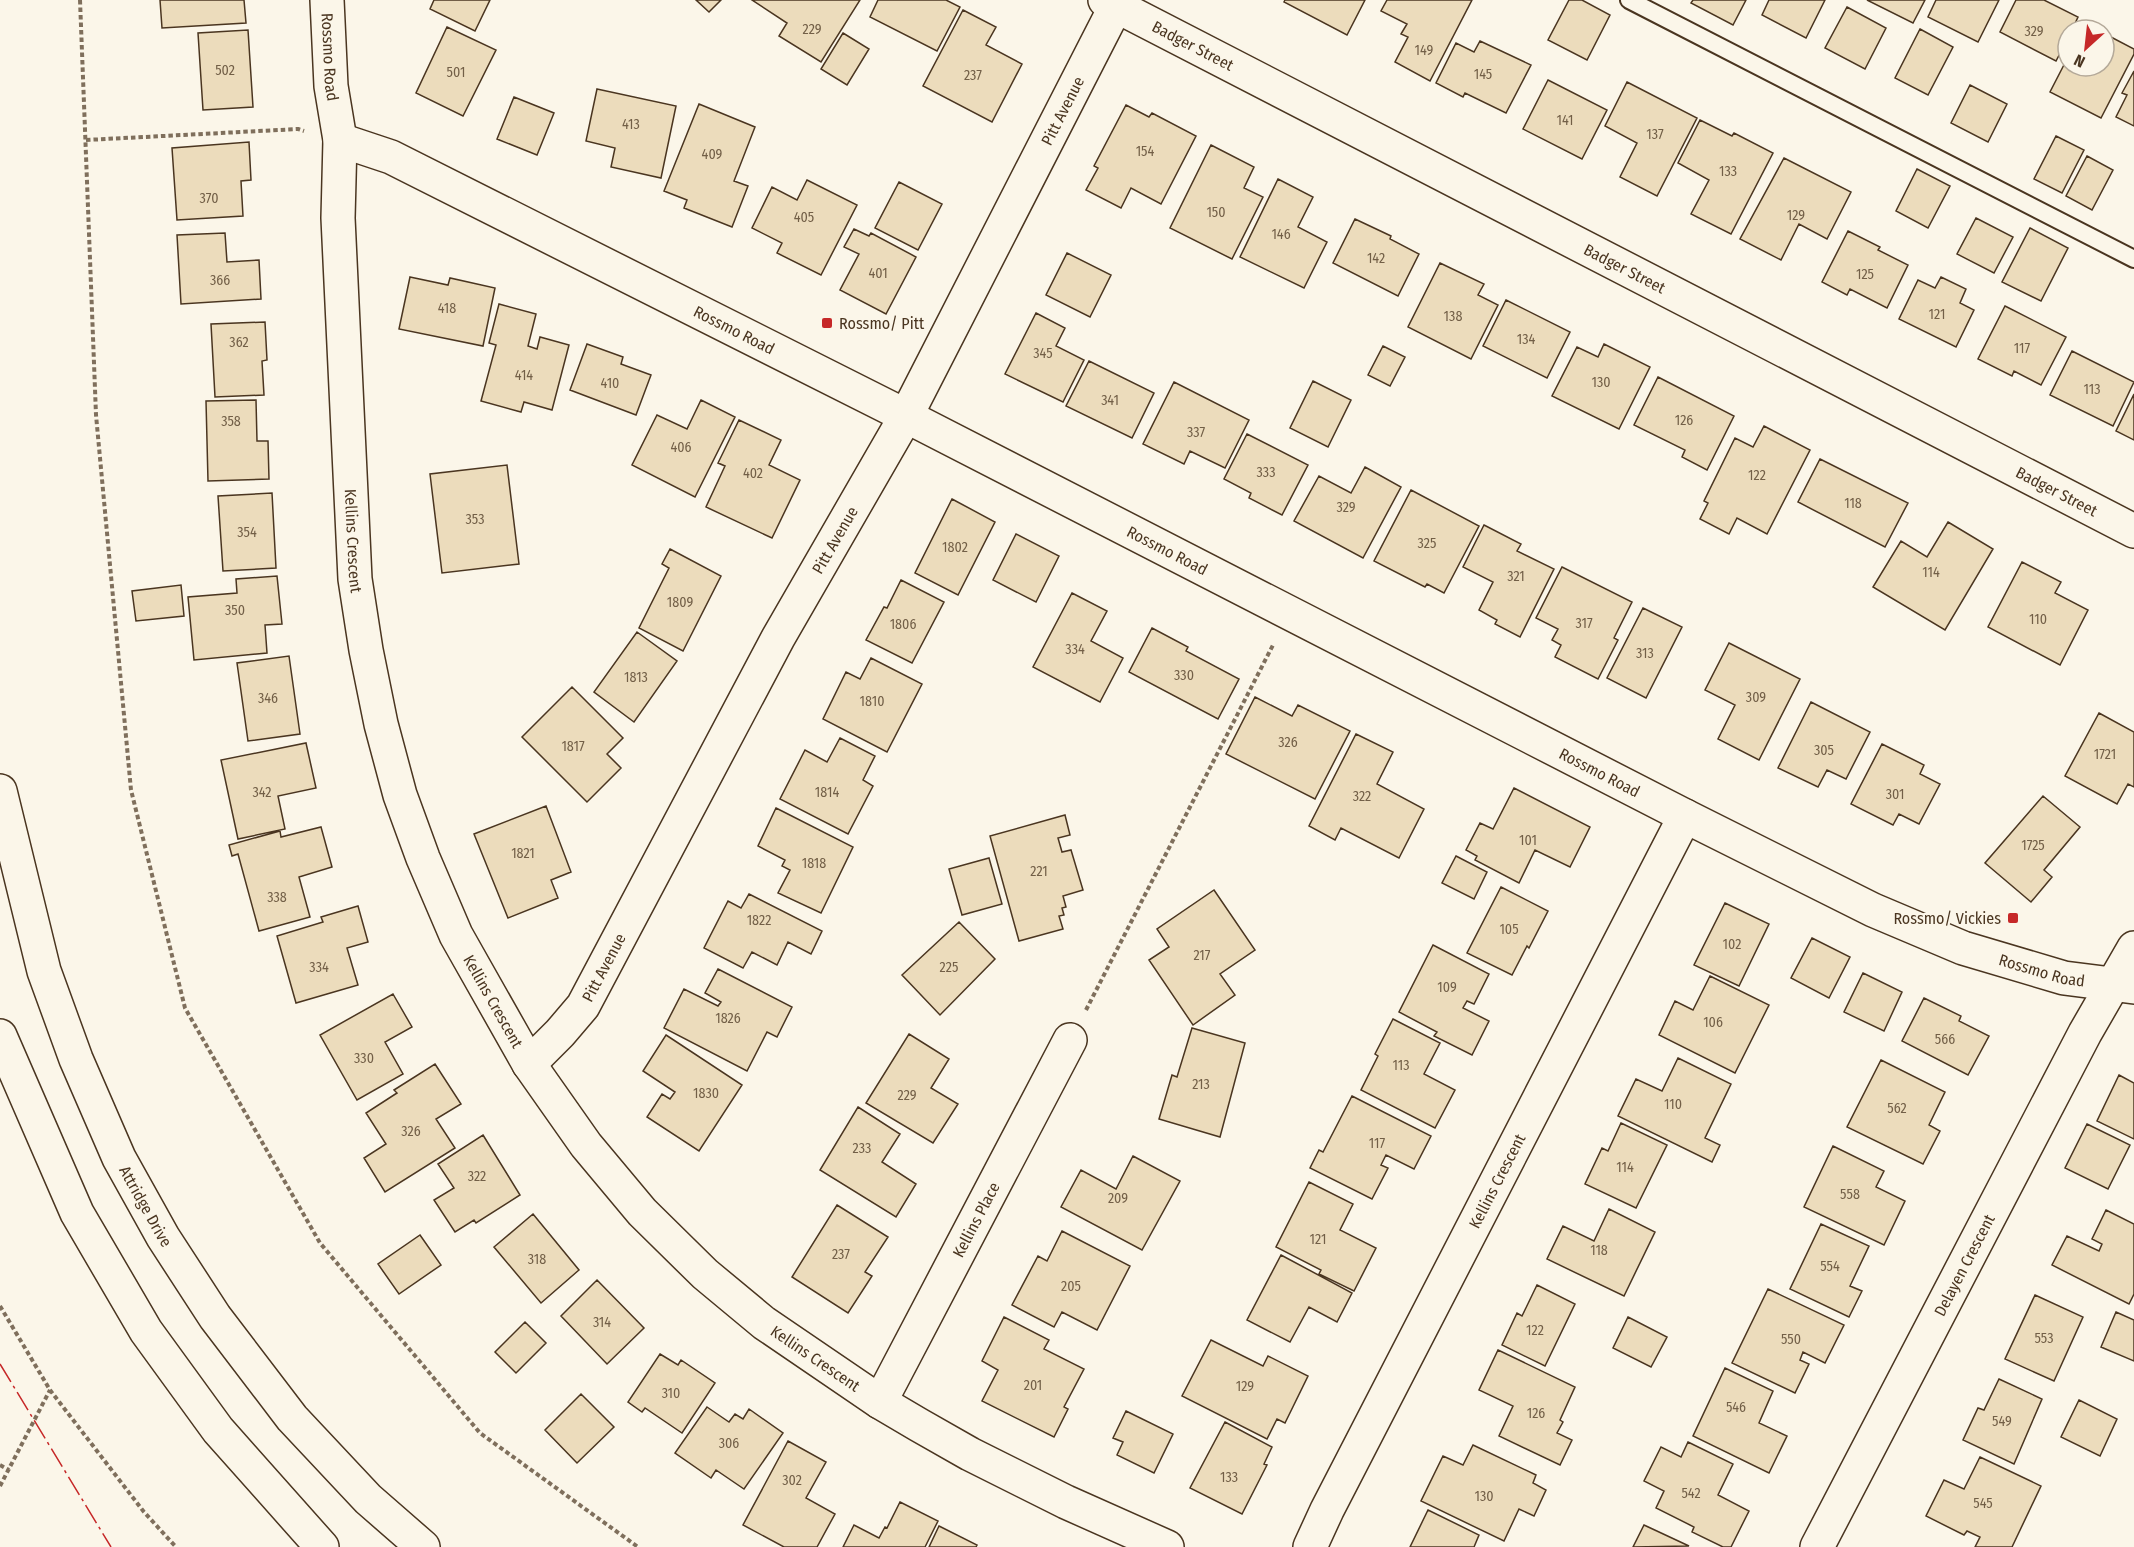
<svg xmlns="http://www.w3.org/2000/svg" width="2134" height="1547" font-family="'Fira Sans Condensed',sans-serif">
  <style>
    .building { fill: #ecdcbc; stroke: #4a3520; stroke-width: 1.5 }
    .lines { fill: none; stroke-linecap: round; stroke-linejoin: round }
    .lane-casing { stroke: #4a3520; stroke-width: 20 }
    .street-casing { stroke: #4a3520; stroke-width: 36 }
    .secondary-casing { stroke: #4a3520; stroke-width: 36 }
    .path { stroke: #7f6f5c; stroke-width: 4; stroke-dasharray: 4.5 3; stroke-linecap: butt }
    .lane { stroke: #fbf6e9; stroke-width: 16 }
    .street { stroke: #fbf6e9; stroke-width: 33 }
    .secondary { stroke: #fbf6e9; stroke-width: 33 }
    .power { stroke: #c62828; stroke-width: 1.5; stroke-dasharray: 21 4.5 3 4.5; stroke-linecap: butt }
    .poi-dot { fill: #c62828; stroke: #fbf6e9; stroke-width: 2 }
    .labels { text-anchor: middle; stroke-width: 4.5; stroke-linejoin: round; paint-order: stroke }
    .number-label { font-size: 14px; fill: #725f47 }
    .street-label { font-size: 16px; fill: #4a3520; stroke: #fbf6e9 }
    .poi-label { font-size: 16px; fill: #4a3520; stroke: #fbf6e9; text-anchor: start }
  </style>
  <rect width="100%" height="100%" fill="#fbf6e9"/>
  <path class="building" d="M160,0H244L246,23L162,28Z
    M434,0H490L475,31L430,9Z
    M696,0H721L709,12Z
    M752,0H860L821,62L779,36L787,23Z
    M878,0H946L960,7L937,51L870,17Z
    M1285,0H1365L1347,35L1284,2Z
    M1387,0H1472L1430,81L1395,62L1408,37L1401,34L1407,24L1381,11Z
    M1569,0H1582L1610,15L1587,60L1548,40Z
    M1693,0H1746L1733,25L1691,3Z
    M1769,0H1825L1806,38L1762,15Z
    M1867,0H1925L1913,23Z
    M1936,0H1999L1978,42L1928,17Z
    M2016,0H2044L2078,17L2072,30H2068V38L2056,61L2000,32Z
    M1847,7L1886,28L1865,69L1825,48Z
    M963,10L996,27L986,45L1022,64L992,122L923,86Z
    M447,27L496,50L463,116L416,93Z
    M1920,29L1953,47L1928,95L1895,78Z
    M248,30L253,107L203,110L198,33Z
    M843,33L869,49L847,85L821,69Z
    M2109,36L2134,49V54L2101,118L2050,92L2068,57V66H2104V45Z
    M1480,41L1531,65L1506,113L1465,93L1463,97L1436,83L1456,43L1474,52Z
    M2134,71V126L2116,117L2127,95L2122,93Z
    M1548,80L1607,110L1582,159L1523,129Z
    M1627,82L1697,118L1657,196L1620,177L1637,143L1605,126Z
    M1970,85L2007,104L1988,142L1951,123Z
    M597,89L676,106L661,178L611,167L615,148L586,141Z
    M514,97L554,113L537,155L497,139Z
    M699,104L755,127L734,181L748,186L732,227L684,208L687,200L664,191Z
    M1126,105L1149,117L1152,113L1196,136L1161,204L1131,188L1121,208L1086,190L1098,168L1094,166Z
    M1700,120L1732,136L1734,133L1773,153L1731,234L1691,214L1709,180L1678,163Z
    M2056,136L2084,150L2062,193L2034,179Z
    M249,142L251,180L241,181L243,216L177,220L172,148Z
    M1211,145L1254,167L1244,188L1263,197L1232,259L1170,228Z
    M2087,156L2113,170L2092,210L2066,196Z
    M1784,158L1851,192L1827,239L1799,224L1781,260L1740,239Z
    M1917,169L1950,186L1928,228L1896,211Z
    M1278,179L1313,197L1298,227L1327,242L1304,288L1240,257Z
    M807,180L857,205L821,275L777,253L782,243L752,228L772,187L797,200Z
    M899,182L942,204L918,250L875,228Z
    M1976,218L2013,237L1994,273L1957,254Z
    M1355,219L1391,236L1390,239L1419,254L1398,296L1333,263Z
    M2030,228L2068,248L2041,301L2002,282Z
    M854,229L869,236L871,233L916,257L886,314L840,290L859,254L844,247Z
    M1848,231L1880,247L1878,250L1908,265L1887,308L1850,289L1847,295L1822,282Z
    M225,233L227,262L259,260L261,299L181,304L177,235Z
    M1067,253L1111,275L1090,317L1046,295Z
    M1440,263L1484,284L1478,295L1498,305L1471,359L1408,327Z
    M410,277L448,285L450,278L495,288L483,346L399,329Z
    M1941,277L1966,289L1960,303L1974,310L1956,347L1899,319L1918,280L1935,288Z
    M1506,300L1570,332L1547,378L1483,346Z
    M499,304L536,314L528,346L537,349L540,337L569,345L552,410L524,402L521,412L481,401L496,345L489,343Z
    M2005,306L2066,337L2041,385L2014,371L2012,376L1978,359Z
    M1036,313L1065,328L1056,346L1084,360L1063,402L1005,374Z
    M265,322L267,360L262,361L264,395L215,397L211,324Z
    M587,344L623,357L621,364L651,375L636,415L570,390Z
    M1604,344L1650,367L1619,429L1552,396L1577,347L1598,357Z
    M1383,346L1405,357L1390,386L1368,375Z
    M2072,351L2134,382L2113,426L2050,395Z
    M1089,361L1154,393L1132,438L1066,406Z
    M1658,377L1734,416L1707,470L1682,457L1685,450L1634,425Z
    M1313,381L1351,400L1328,447L1290,428Z
    M1174,382L1249,420L1225,468L1190,451L1184,464L1143,444Z
    M2134,394V440L2116,431Z
    M256,400L257,441H268L269,479L208,481L206,401Z
    M701,400L735,417L695,497L632,465L657,415L687,429Z
    M739,420L781,440L769,465L800,480L772,538L706,507L725,466L718,463Z
    M1764,426L1810,450L1767,534L1737,518L1729,534L1700,519L1708,503L1704,501L1735,438L1753,447Z
    M1247,434L1308,465L1282,515L1249,498L1251,493L1224,479Z
    M1820,459L1908,503L1885,547L1798,502Z
    M507,465L519,564L442,573L430,474Z
    M1365,467L1401,487L1363,558L1294,521L1319,476L1351,493Z
    M1411,490L1479,526L1444,593L1427,584L1425,587L1374,561Z
    M272,493L276,568L223,571L218,496Z
    M952,499L995,522L958,595L915,573Z
    M1948,522L1993,549L1945,630L1873,587L1901,541L1927,557Z
    M1484,525L1521,544L1517,551L1554,569L1520,637L1495,624L1497,620L1479,610L1493,582L1463,567Z
    M1016,534L1059,556L1036,602L993,580Z
    M670,549L721,576L683,651L639,628L669,568L662,564Z
    M2022,562L2061,582L2055,593L2088,610L2060,665L1988,627Z
    M1562,567L1632,602L1614,638L1618,640L1598,679L1555,657L1561,645L1552,640L1558,629L1536,618Z
    M277,576L282,624L265,625L267,653L194,660L188,597L237,593L236,579Z
    M901,580L944,602L912,663L866,640L884,607L887,608Z
    M181,585L184,616L136,621L132,591Z
    M1072,593L1107,611L1091,641L1123,658L1100,702L1033,667Z
    M1643,608L1682,627L1646,698L1607,678Z
    M1152,628L1188,647L1186,651L1239,679L1218,719L1129,672Z
    M637,632L677,661L634,722L594,692Z
    M1729,643L1800,679L1759,760L1718,739L1735,705L1705,690Z
    M289,656L300,734L248,741L237,663Z
    M871,658L922,684L887,752L823,719L846,672L860,679Z
    M572,687L623,738L607,754L621,768L587,802L522,737Z
    M1255,697L1292,716L1298,705L1350,731L1315,799L1226,754Z
    M1811,702L1870,732L1846,779L1827,770L1818,787L1778,768Z
    M2099,713L2134,732V787L2128,784L2117,804L2065,776Z
    M1356,734L1393,752L1377,784L1424,809L1399,858L1341,828L1335,840L1309,826Z
    M840,738L875,756L863,780L873,786L848,834L780,799L805,750L827,762Z
    M306,743L316,788L278,796L285,829L238,839L221,760Z
    M1882,744L1924,765L1920,774L1940,784L1919,824L1899,814L1893,825L1851,804Z
    M1514,788L1590,827L1570,867L1535,850L1519,883L1475,860L1477,856L1466,850L1480,823L1493,829Z
    M2043,796L2080,827L2044,870L2052,877L2031,902L1985,863Z
    M546,806L571,872L551,880L558,898L508,918L474,834Z
    M776,808L853,847L821,913L778,893L790,870L782,866L785,860L758,846Z
    M1065,815L1070,835L1058,838L1062,852L1071,850L1083,890L1063,896L1066,907L1062,908L1064,915L1059,916L1063,929L1019,941L990,836Z
    M321,827L332,867L299,877L310,917L259,931L238,854L232,856L229,845L280,831L281,837Z
    M1456,856L1487,872L1474,899L1442,883Z
    M989,858L1002,904L962,915L949,869Z
    M1501,887L1548,911L1529,948L1527,946L1512,975L1467,953Z
    M1214,890L1255,950L1220,974L1235,995L1193,1025L1149,960L1169,947L1157,929Z
    M749,894L822,931L811,954L788,942L777,965L752,952L743,968L704,948L728,901L741,908Z
    M1725,903L1769,924L1739,986L1694,965Z
    M358,906L368,942L347,948L358,985L296,1003L277,936L323,922L321,917Z
    M959,922L995,959L940,1015L902,975Z
    M1812,938L1850,957L1829,998L1791,978Z
    M1433,945L1489,974L1474,1004L1467,1001L1463,1008L1489,1021L1472,1055L1434,1036L1437,1032L1399,1012Z
    M718,969L792,1007L777,1037L767,1032L747,1071L664,1028L684,989L718,1006L721,1002L705,993Z
    M1863,973L1902,992L1884,1031L1844,1012Z
    M1710,976L1769,1005L1735,1073L1659,1035L1675,1001L1693,1010Z
    M393,994L412,1027L385,1042L403,1074L357,1100L320,1035Z
    M1924,998L1961,1016L1959,1021L1989,1036L1968,1075L1902,1041Z
    M1393,1019L1440,1043L1424,1074L1455,1090L1435,1128L1361,1090L1378,1056L1375,1054Z
    M1192,1028L1245,1043L1220,1137L1159,1119L1172,1075L1177,1077Z
    M909,1034L949,1059L931,1088L958,1104L933,1143L866,1103Z
    M666,1035L742,1085L699,1151L647,1117L662,1094L670,1099L675,1092L643,1071Z
    M1678,1058L1731,1084L1705,1138L1720,1145L1712,1162L1618,1116L1636,1079L1662,1091Z
    M1881,1060L1945,1092L1929,1125L1940,1131L1923,1164L1847,1127Z
    M435,1064L461,1104L436,1119L455,1148L385,1192L364,1158L386,1144L366,1113L397,1093L394,1090Z
    M2119,1075L2134,1083V1139L2097,1121Z
    M1352,1096L1431,1136L1414,1169L1386,1155L1381,1165L1388,1168L1372,1199L1310,1168L1319,1150L1323,1152Z
    M858,1107L900,1134L882,1162L916,1184L896,1217L820,1170Z
    M1621,1123L1667,1145L1636,1208L1585,1184L1602,1148L1608,1151Z
    M2087,1124L2130,1145L2108,1189L2065,1168Z
    M483,1135L520,1195L476,1223L474,1220L455,1232L434,1200L454,1188L438,1164Z
    M1833,1146L1884,1171L1876,1187L1905,1201L1884,1245L1804,1207Z
    M1133,1156L1180,1181L1142,1250L1061,1207L1081,1170L1116,1189Z
    M1309,1182L1353,1204L1340,1230L1376,1248L1354,1291L1319,1274L1321,1270L1276,1247Z
    M837,1205L888,1237L865,1272L872,1276L848,1313L792,1277Z
    M1609,1209L1655,1232L1624,1296L1547,1259L1563,1226L1594,1241Z
    M2106,1210L2134,1224V1294L2129,1304L2052,1265L2067,1236L2099,1251L2102,1244L2092,1239Z
    M533,1214L579,1270L541,1303L494,1247Z
    M1821,1224L1869,1246L1850,1286L1862,1291L1849,1317L1790,1289Z
    M1062,1231L1130,1266L1097,1330L1062,1312L1054,1327L1012,1305L1038,1256L1047,1261Z
    M420,1235L441,1265L399,1294L378,1264Z
    M1281,1255L1352,1293L1337,1322L1309,1307L1290,1342L1247,1320Z
    M597,1280L644,1328L607,1364L561,1316Z
    M1537,1285L1575,1304L1545,1366L1502,1345L1517,1313L1522,1316Z
    M1768,1289L1844,1325L1825,1363L1803,1352L1800,1360L1809,1364L1795,1393L1732,1363Z
    M2035,1295L2083,1317L2054,1381L2005,1359Z
    M2116,1312L2134,1320V1361L2101,1347Z
    M1004,1317L1049,1340L1044,1349L1084,1369L1064,1407L1068,1409L1054,1437L982,1401L998,1370L982,1361Z
    M1628,1317L1667,1337L1651,1367L1613,1348Z
    M525,1322L546,1343L516,1373L495,1352Z
    M1211,1340L1263,1366L1268,1356L1308,1376L1285,1423L1277,1419L1267,1439L1182,1396Z
    M1498,1350L1575,1387L1560,1420L1563,1422L1557,1433L1572,1440L1560,1465L1499,1436L1513,1406L1479,1390Z
    M660,1354L678,1365L681,1360L715,1383L682,1433L645,1408L642,1412L628,1402Z
    M1725,1368L1773,1391L1759,1423L1787,1436L1769,1473L1693,1436Z
    M1999,1379L2042,1399L2014,1464L1963,1440L1978,1408L1984,1410Z
    M581,1394L614,1427L577,1463L545,1430Z
    M2079,1400L2117,1419L2100,1456L2061,1437Z
    M707,1407L729,1422L735,1414L743,1419L749,1409L783,1433L744,1489L716,1470L711,1478L675,1453Z
    M1126,1411L1173,1434L1154,1473L1117,1455L1123,1442L1113,1438Z
    M1225,1422L1272,1447L1264,1464L1267,1465L1242,1514L1190,1488Z
    M788,1441L826,1462L806,1498L835,1514L817,1547H784L743,1525Z
    M1688,1442L1733,1464L1718,1495L1749,1511L1731,1547H1723L1692,1532L1694,1527L1656,1508L1664,1491L1644,1481L1661,1447L1681,1457Z
    M1473,1445L1536,1475L1533,1483L1546,1490L1534,1516L1519,1509L1504,1541L1421,1501L1443,1456L1463,1465Z
    M1980,1457L2041,1486L2012,1547H1975L1980,1537L1967,1531L1964,1535L1926,1516L1944,1480L1964,1489Z
    M900,1502L938,1521L925,1547H843L854,1525L879,1538L885,1527L887,1528Z
    M1428,1510L1479,1535L1474,1547H1410Z
    M1644,1525L1689,1546L1633,1547Z
    M939,1526L977,1545L976,1547H929Z"/>
  <g class="lines">
    <defs>
      <path id="lane" d="M1629,0L2134,259"/>
      <g id="street">
        <path id="s1" d="M327,0L331,86L340,140L338,218L355,579L366,650L381,724L400,795L423,858L456,935L529,1064L586,1145L642,1212L705,1274L764,1323L880,1402L919,1425L970,1454L1066,1502L1167,1547"/>
        <path id="s2" d="M1105,0L2134,531"/>
        <path id="s3" d="M340,140L391,157L906,416L1685,816L1873,910L1963,948L2064,978L2134,987"/>
        <path id="s4" d="M529,1064L560,1033L583,1006L778,638L906,416L1119,0"/>
        <path id="s5" d="M880,1402L1070,1040"/>
        <path id="s6" d="M1310,1547L1327,1510L1685,816"/>
        <path id="s7" d="M1817,1547L2085,1033L2134,948"/>
      </g>
      <g id="secondary">
        <path id="s8" d="M0,791L44,971L76,1059L119,1158L163,1237L215,1317L292,1418L368,1499L423,1547"/>
        <path d="M0,1036L77,1213L146,1331L218,1430L322,1547"/>
      </g>
    </defs>
    <use href="#lane" class="lane-casing"/>
    <use href="#street" class="street-casing"/>
    <use href="#secondary" class="secondary-casing"/>
    <path class="path" d="M80,0L96,415L131,790L185,1008L320,1243L480,1433L638,1547
      M86,140L298,129L304,131
      M1086,1010L1274,643
      M0,1306L50,1390L144,1512L176,1547
      M0,1465L9,1470
      M0,1486L50,1390"/>
    <use href="#lane" class="lane"/>
    <use href="#street" class="street"/>
    <use href="#secondary" class="secondary"/>
    <path class="power" d="M0,1364L111,1547"/>
  </g>
  <g class="poi-dot">
    <rect x="821" y="317" width="12" height="12" rx="3"/>
    <rect x="2007" y="912" width="12" height="12" rx="3"/>
  </g>
  <g class="labels">
    <g class="number-label">
      <text x="812" y="34">229</text>
      <text x="2034" y="36">329</text>
      <text x="1424" y="55">149</text>
      <text x="225" y="75">502</text>
      <text x="456" y="77">501</text>
      <text x="1483" y="79">145</text>
      <text x="973" y="80">237</text>
      <text x="1565" y="125">141</text>
      <text x="631" y="129">413</text>
      <text x="1655" y="139">137</text>
      <text x="1145" y="156">154</text>
      <text x="712" y="159">409</text>
      <text x="1728" y="176">133</text>
      <text x="209" y="203">370</text>
      <text x="1216" y="217">150</text>
      <text x="1796" y="220">129</text>
      <text x="804" y="222">405</text>
      <text x="1281" y="239">146</text>
      <text x="1376" y="263">142</text>
      <text x="878" y="278">401</text>
      <text x="1865" y="279">125</text>
      <text x="220" y="285">366</text>
      <text x="447" y="313">418</text>
      <text x="1937" y="319">121</text>
      <text x="1453" y="321">138</text>
      <text x="1526" y="344">134</text>
      <text x="239" y="347">362</text>
      <text x="2022" y="353">117</text>
      <text x="1043" y="358">345</text>
      <text x="524" y="380">414</text>
      <text x="1601" y="387">130</text>
      <text x="610" y="388">410</text>
      <text x="2092" y="394">113</text>
      <text x="1110" y="405">341</text>
      <text x="1684" y="425">126</text>
      <text x="231" y="426">358</text>
      <text x="1196" y="437">337</text>
      <text x="681" y="452">406</text>
      <text x="1266" y="477">333</text>
      <text x="753" y="478">402</text>
      <text x="1757" y="480">122</text>
      <text x="1853" y="508">118</text>
      <text x="1346" y="512">329</text>
      <text x="475" y="524">353</text>
      <text x="247" y="537">354</text>
      <text x="1427" y="548">325</text>
      <text x="955" y="552">1802</text>
      <text x="1931" y="577">114</text>
      <text x="1516" y="581">321</text>
      <text x="680" y="607">1809</text>
      <text x="235" y="615">350</text>
      <text x="2038" y="624">110</text>
      <text x="1584" y="628">317</text>
      <text x="903" y="629">1806</text>
      <text x="1075" y="654">334</text>
      <text x="1645" y="658">313</text>
      <text x="1184" y="680">330</text>
      <text x="636" y="682">1813</text>
      <text x="1756" y="702">309</text>
      <text x="268" y="703">346</text>
      <text x="872" y="706">1810</text>
      <text x="1288" y="747">326</text>
      <text x="573" y="751">1817</text>
      <text x="1824" y="755">305</text>
      <text x="2105" y="759">1721</text>
      <text x="262" y="797">342</text>
      <text x="827" y="797">1814</text>
      <text x="1895" y="799">301</text>
      <text x="1362" y="801">322</text>
      <text x="1528" y="845">101</text>
      <text x="2033" y="850">1725</text>
      <text x="523" y="858">1821</text>
      <text x="814" y="868">1818</text>
      <text x="1039" y="876">221</text>
      <text x="277" y="902">338</text>
      <text x="759" y="925">1822</text>
      <text x="1509" y="934">105</text>
      <text x="1732" y="949">102</text>
      <text x="1202" y="960">217</text>
      <text x="319" y="972">334</text>
      <text x="949" y="972">225</text>
      <text x="1447" y="992">109</text>
      <text x="728" y="1023">1826</text>
      <text x="1713" y="1027">106</text>
      <text x="1945" y="1044">566</text>
      <text x="364" y="1063">330</text>
      <text x="1401" y="1070">113</text>
      <text x="1201" y="1089">213</text>
      <text x="706" y="1098">1830</text>
      <text x="907" y="1100">229</text>
      <text x="1673" y="1109">110</text>
      <text x="1897" y="1113">562</text>
      <text x="411" y="1136">326</text>
      <text x="1377" y="1148">117</text>
      <text x="862" y="1153">233</text>
      <text x="1625" y="1172">114</text>
      <text x="477" y="1181">322</text>
      <text x="1850" y="1199">558</text>
      <text x="1118" y="1203">209</text>
      <text x="1318" y="1244">121</text>
      <text x="1599" y="1255">118</text>
      <text x="841" y="1259">237</text>
      <text x="537" y="1264">318</text>
      <text x="1830" y="1271">554</text>
      <text x="1071" y="1291">205</text>
      <text x="602" y="1327">314</text>
      <text x="1535" y="1335">122</text>
      <text x="2044" y="1343">553</text>
      <text x="1791" y="1344">550</text>
      <text x="1033" y="1390">201</text>
      <text x="1245" y="1391">129</text>
      <text x="671" y="1398">310</text>
      <text x="1736" y="1412">546</text>
      <text x="1536" y="1418">126</text>
      <text x="2002" y="1426">549</text>
      <text x="729" y="1448">306</text>
      <text x="1229" y="1482">133</text>
      <text x="792" y="1485">302</text>
      <text x="1691" y="1498">542</text>
      <text x="1484" y="1501">130</text>
      <text x="1983" y="1508">545</text>
    </g>
    <g class="street-label">
      <text dy="6" stroke="none"><textPath href="#s2" startOffset="99">Badger Street</textPath></text>
      <text dy="6" stroke="none"><textPath href="#s1" startOffset="57">Rossmo Road</textPath></text>
      <text dy="6" stroke="none"><textPath href="#s4" startOffset="1095">Pitt Avenue</textPath></text>
      <text dy="6" stroke="none"><textPath href="#s2" startOffset="585">Badger Street</textPath></text>
      <text dy="6" stroke="none"><textPath href="#s3" startOffset="438">Rossmo Road</textPath></text>
      <text dy="6" stroke="none"><textPath href="#s2" startOffset="1071">Badger Street</textPath></text>
      <text dy="6" stroke="none"><textPath href="#s1" startOffset="542">Kellins Crescent</textPath></text>
      <text dy="6" stroke="none"><textPath href="#s4" startOffset="609">Pitt Avenue</textPath></text>
      <text dy="6" stroke="none"><textPath href="#s3" startOffset="924">Rossmo Road</textPath></text>
      <text dy="6" stroke="none"><textPath href="#s3" startOffset="1410">Rossmo Road</textPath></text>
      <text dy="6" stroke="none"><textPath href="#s4" startOffset="123">Pitt Avenue</textPath></text>
      <text dy="6" stroke="none"><textPath href="#s3" startOffset="1896">Rossmo Road</textPath></text>
      <text dy="6" stroke="none"><textPath href="#s1" startOffset="1028">Kellins Crescent</textPath></text>
      <text dy="6" stroke="none"><textPath href="#s6" startOffset="411">Kellins Crescent</textPath></text>
      <text dy="6" stroke="none"><textPath href="#s8" startOffset="442">Attridge Drive</textPath></text>
      <text dy="6" stroke="none"><textPath href="#s5" startOffset="206">Kellins Place</textPath></text>
      <text dy="6" stroke="none"><textPath href="#s7" startOffset="318">Delayen Crescent</textPath></text>
      <text dy="6" stroke="none"><textPath href="#s1" startOffset="1514">Kellins Crescent</textPath></text>
    </g>
    <g class="poi-label">
      <text x="839" y="329">Rossmo/ Pitt</text>
      <text x="2001" y="924" text-anchor="end">Rossmo/ Vickies</text>
    </g>
  </g>
  <g transform="translate(2086 48) rotate(207)"><circle r="28" fill="#fbf6e9" stroke="#b4a999" stroke-width="1.5"/>
  <path d="M0-4.5L10 22L0 15L-10 22Z" fill="#c62828"/>
  <text y="-9" font-size="16" font-weight="bold" text-anchor="middle" fill="#4a3520">N</text>
  </g>
</svg>
